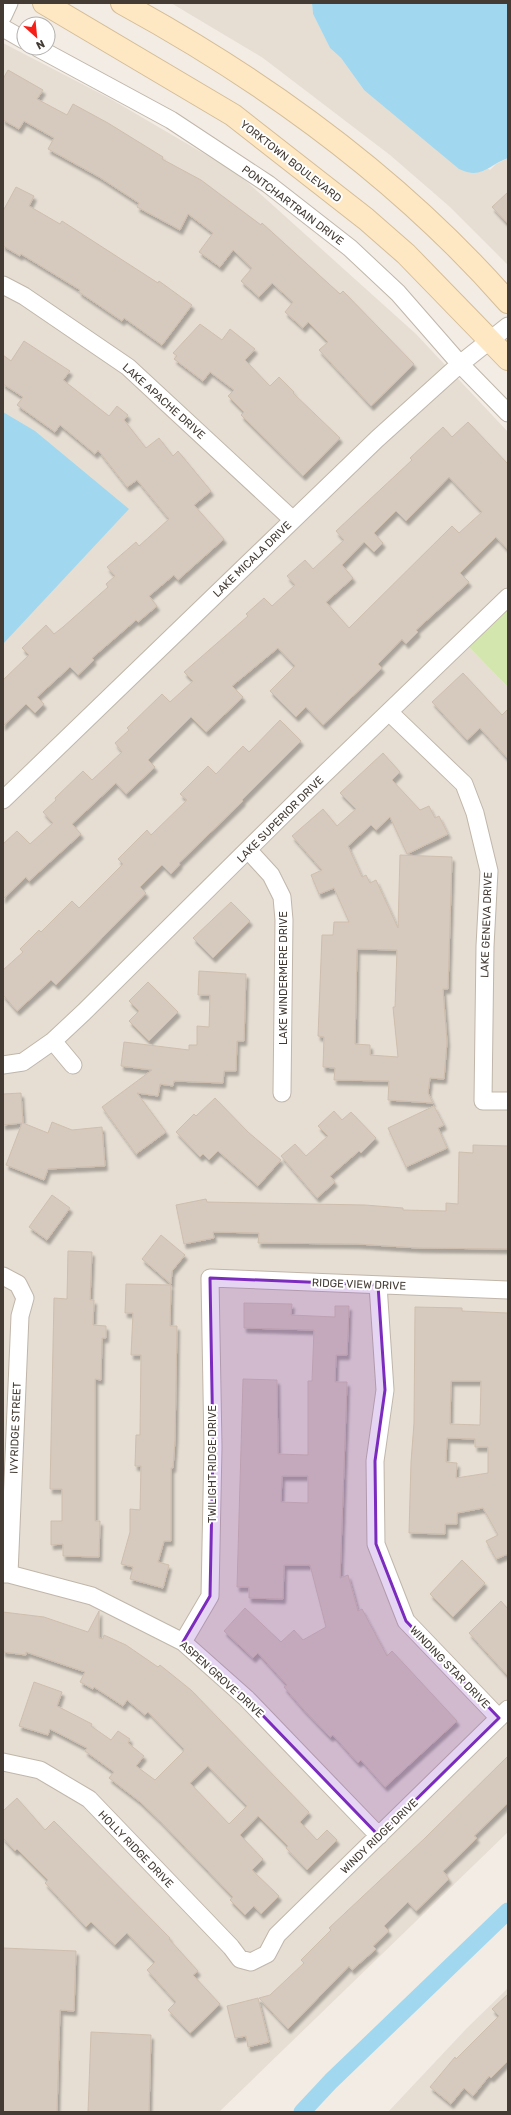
<svg xmlns="http://www.w3.org/2000/svg" width="511" height="2115" font-family="Rubik,sans-serif">
  <style>
    .residential { fill: #e6ded3 }
    .green { fill: #d3e6ad }
    .water { fill: #a1d8ef }
    .lines { fill: none; stroke-linecap: round; stroke-linejoin: round }
    .canal { stroke: #a1d8ef; stroke-width: 17 }
    .building { fill: #d6c9bd; stroke: #cebeae; fill-rule: evenodd; filter: url(#shadow) }
    .street-casing { stroke: #c0b6aa; stroke-width: 19 }
    .secondary-casing { stroke: #d5bd97; stroke-width: 24 }
    .street { stroke: #fff; stroke-width: 17 }
    .secondary { stroke: #fee8c3; stroke-width: 22 }
    .marked { fill: #7b2cbf; fill-opacity: 0.2; stroke: #7b2cbf; stroke-width: 3; stroke-linejoin: round }
    .labels { text-anchor: middle; stroke-width: 4; stroke-linejoin: round; paint-order: stroke }
    .street-label { font-size: 11px; fill: #443c34; stroke: #fff }
  </style>
  <defs>
    <filter id="shadow"><feDropShadow dx="2.5" dy="4.5" stdDeviation="1" flood-color="#0004"/></filter>
  </defs>
  <rect width="100%" height="100%" fill="#f2ece5"/>
  <path class="residential" d="M171,3H312L313,14L330,48L341,58L364,90L490,170L496,164L508,158V265L450,207L390,155L263,58Z
    M3,43L109,98L237,173L416,334L508,432V609L469,647L508,687V1832L219,2112H3Z
    M508,1988V2112H388L467,2028Z"/>
  <path class="green" d="M508,609V687L469,647Z"/>
  <path class="water" d="M312,3H506L508,5V158C488,165 482,180 459,169L364,90L341,58L330,48L313,14Z
    M3,412L35,431L129,509L3,644Z"/>
  <g class="lines">
    <path class="canal" d="M302,2112L331,2081L508,1911"/>
  </g>
  <path class="building" d="M8,70L43,90L37,99L67,115L73,104L108,123L163,157L162,159L201,180L261,225L262,223L340,294L343,291L414,364L371,406L319,350L328,342L308,322L303,328L285,312L293,302L272,283L259,297L241,281L252,268L233,250L220,267L199,252L213,233L188,214L180,230L137,207L139,203L99,177L48,149L54,138L24,121L19,129L3,120V79Z
    M16,187L34,196L29,206L60,224L62,221L158,283L159,281L192,305L162,345L124,318L122,321L79,292L80,290L21,254L20,256L3,246V211Z
    M508,192V224L492,207Z
    M200,324L222,340L230,329L255,349L245,360L270,386L279,377L294,392L293,393L340,438L303,476L241,415L244,412L228,396L234,390L210,372L203,381L174,359L177,356L173,353Z
    M24,341L70,371L63,380L109,416L117,406L128,415L124,420L146,448L159,438L173,456L178,451L211,491L194,505L224,539L178,580L174,575L149,596L157,606L138,622L136,620L92,658L94,660L78,675L70,667L37,697L44,704L35,713L26,704L3,726V680L29,655L22,648L46,625L54,634L63,627L108,587L106,584L115,576L107,567L136,542L139,546L169,519L137,480L127,487L98,450L95,454L60,425L55,432L17,405L23,397L3,384V355L11,361Z
    M468,422L508,464V550L496,537L460,573L469,582L416,630L418,632L406,644L402,639L378,664L382,668L323,725L306,707L296,717L270,691L295,666L278,648L232,686L243,697L206,732L191,717L148,760L155,767L126,794L116,783L72,824L81,834L29,881L26,877L3,899V844L17,831L30,844L53,823L43,812L56,800L55,798L83,771L92,780L122,752L115,743L129,730L127,728L162,694L170,702L193,681L184,672L248,616L246,614L264,598L272,606L295,585L287,576L305,560L313,569L344,540L336,531L412,460L410,458L443,427L452,437ZM449,477L482,512L459,533L452,526L349,628L326,602L353,578L342,565L364,542L374,552L383,543L374,533L396,511L406,521Z
    M463,673L502,715L508,709V759L480,728L467,740L432,702Z
    M280,720L301,741L242,800L243,801L179,863L180,864L171,874L162,865L140,887L146,893L56,985L51,980L17,1011L3,995V970L23,952L20,949L39,930L41,932L72,901L79,908L123,864L118,859L147,830L151,835L187,800L180,794L208,766L216,774L243,746L249,752Z
    M383,753L400,772L392,780L420,810L429,806L435,818L439,816L448,834L407,854L390,817L376,830L371,825L348,846L362,877L366,875L370,883L376,880L398,928L400,855L452,857L448,989H443L447,1042L444,1079L430,1078L428,1093L433,1103L388,1100L389,1081L334,1080L335,1068L323,1067L324,1037L318,1036L322,935H333L334,922H349L334,888L319,894L311,875L322,870L292,836L323,809L337,826L356,809L340,793ZM357,949L397,950L395,1007H393L398,1057L370,1055V1045L355,1044Z
    M231,902L250,921L213,958L193,938Z
    M199,971L246,974L244,1041H237L236,1071H224L223,1083L174,1081L173,1086L160,1084L158,1096L137,1093L166,1132L136,1154L102,1107L152,1070L121,1066L124,1042L189,1050V1045H197V1026L209,1027L210,995H198Z
    M148,982L178,1012L149,1041L129,1021L139,1011L129,1001Z
    M21,1093L23,1123L48,1133L52,1122L72,1130L102,1127L105,1166L48,1169L44,1180L6,1165L22,1123L3,1125V1094Z
    M215,1098L248,1132L281,1160L258,1186L218,1151L209,1160L203,1154L200,1157L176,1132L194,1114L196,1116Z
    M434,1106L444,1125L438,1128L447,1148L406,1167L388,1128Z
    M334,1111L342,1120L351,1112L376,1138L361,1153L359,1151L330,1176L335,1182L317,1198L281,1156L295,1144L306,1156L328,1136L318,1126Z
    M473,1145L508,1146V1249L418,1248L358,1244L258,1243L259,1233L213,1232L214,1238L184,1244L176,1205L206,1199L207,1202L365,1205L403,1208V1210L446,1211V1203L458,1204L459,1152L473,1153Z
    M52,1195L70,1208L47,1240L29,1227Z
    M161,1235L185,1255L172,1271L171,1284L142,1259Z
    M68,1251L92,1252L90,1300H94L93,1325L106,1326V1338H102L101,1380L95,1379V1521H100L99,1557L63,1556V1544L51,1545V1521H62V1489H50L54,1298L67,1299Z
    M126,1284L171,1285L170,1326H177L175,1440L173,1468H171V1541H164L158,1562L169,1565L163,1588L130,1579L133,1567L121,1564L130,1532V1509L140,1510L141,1466H135L136,1435H140L141,1355H131L133,1313H125Z
    M244,1303L292,1304L291,1315L335,1317V1306H349L347,1355H336L335,1382H347L340,1578L348,1575L358,1611L362,1609L387,1656L392,1651L457,1721L385,1787L361,1760L358,1763L333,1735L330,1737L304,1710L284,1687L287,1685L258,1653L253,1658L224,1631L245,1608L281,1642L294,1630L303,1640L326,1627L310,1565H284L283,1599L249,1598V1587H237L243,1379L277,1380L278,1454L308,1455V1381H312L314,1330L244,1328ZM282,1476H308V1503L281,1502Z
    M415,1307L462,1308V1311L508,1313V1554L496,1559L486,1541L498,1535L483,1508L457,1513V1524H445V1534L409,1533L411,1462L414,1423ZM451,1381H481L480,1425L450,1424ZM447,1438L475,1439V1447H488V1473L456,1478L457,1463L446,1462Z
    M462,1560L485,1583L453,1617L430,1594Z
    M501,1601L508,1609V1676L469,1633Z
    M99,1611V1638L103,1639L104,1635L126,1645L158,1667L160,1665L191,1690L309,1812L300,1822L317,1840L327,1830L337,1840L307,1870L286,1848L288,1846L258,1816L240,1835L263,1859L252,1870L279,1896L261,1914L254,1906L245,1915L230,1900L233,1897L161,1822L139,1801L109,1778L114,1772L85,1751L87,1748L50,1729L48,1735L19,1726L34,1682L62,1692L57,1706L92,1724L91,1726L111,1740L118,1731L130,1739L128,1743L144,1756L136,1766L155,1780L183,1752L184,1749L148,1712L145,1715L127,1700L123,1706L94,1687L93,1689L80,1682L85,1672L26,1652V1655L3,1652V1612L44,1617L88,1632ZM208,1766L247,1806L229,1824L190,1783Z
    M508,1756V1803L474,1836L477,1838L443,1871L449,1879L416,1911L408,1902L384,1926L389,1931L373,1946L376,1949L352,1970L349,1966L288,2029L259,1998L270,1995L304,1963L301,1960L331,1930L329,1928L425,1838Z
    M17,1798L45,1830L54,1821L170,1938L169,1939L198,1971L193,1975L220,2004L190,2033L168,2010L176,2002L147,1970L155,1962L127,1933L115,1945L91,1922L86,1927L45,1883L48,1880L17,1849L15,1851L3,1838V1811Z
    M3,1948L76,1951L74,2011L60,2010L57,2112H3Z
    M508,1994V2061L491,2078L489,2076L473,2096L464,2088L451,2104L430,2087L455,2057L456,2059L499,2016L492,2009Z
    M258,1998L269,2042L248,2047L246,2036L235,2038L227,2006Z
    M91,2032L151,2035L149,2112H88Z"/>
  <g class="lines">
    <defs>
      <path id="street" d="M3,16L9,3
        M3,28L24,40
        M38,48L171,120L268,184L350,248L398,293L460,364L508,413
        M3,285L24,296L128,367L293,520
        M389,712L464,784L475,813L489,871L485,946L483,1101H508
        M3,800L377,439L460,364L508,326
        M249,851L271,875L282,897L284,920L282,1093
        M53,1041L73,1065
        M3,1065L23,1062L53,1041L84,1012L315,783L508,597
        M3,1276L18,1284L25,1298L20,1316L9,1574
        M378,1285L385,1390L375,1461L376,1544L406,1621L499,1718
        M3,1574H9L92,1596L183,1642L246,1698L379,1836
        M183,1642L210,1596L213,1447L210,1278L508,1290
        M3,1762L40,1770L89,1799L231,1947L240,1959L251,1962L267,1954L277,1935L508,1709"/>
      <path id="secondary" d="M44,3L233,115L366,219L406,254L508,359
        M122,3C265,81 400,179 508,302"/>
    </defs>
    <use href="#street" class="street-casing"/>
    <use href="#secondary" class="secondary-casing"/>
    <use href="#street" class="street"/>
    <use href="#secondary" class="secondary"/>
  </g>
  <path class="marked" d="M210,1278L378,1285L385,1390L375,1461L376,1544L406,1621L499,1718L379,1836L246,1698L183,1642L210,1596L213,1447Z"/>
  <g class="labels">
    <g class="street-label">
      <text transform="translate(291 161) rotate(38)" y="4">YORKTOWN BOULEVARD</text>
      <text transform="translate(293 205) rotate(37)" y="4">PONTCHARTRAIN DRIVE</text>
      <text transform="translate(164 401) rotate(42)" y="4">LAKE APACHE DRIVE</text>
      <text transform="translate(252 559) rotate(-44)" y="4">LAKE MICALA DRIVE</text>
      <text transform="translate(280 819) rotate(-45)" y="4">LAKE SUPERIOR DRIVE</text>
      <text transform="translate(486 925) rotate(-88)" y="4">LAKE GENEVA DRIVE</text>
      <text transform="translate(283 978) rotate(-90)" y="4">LAKE WINDERMERE DRIVE</text>
      <text transform="translate(359 1284) rotate(2)" y="4">RIDGE VIEW DRIVE</text>
      <text transform="translate(15 1428) rotate(-88)" y="4">IVYRIDGE STREET</text>
      <text transform="translate(212 1464) rotate(-90)" y="4">TWILIGHT RIDGE DRIVE</text>
      <text transform="translate(450 1667) rotate(46)" y="4">WINDING STAR DRIVE</text>
      <text transform="translate(222 1679) rotate(42)" y="4">ASPEN GROVE DRIVE</text>
      <text transform="translate(379 1836) rotate(-44)" y="4">WINDY RIDGE DRIVE</text>
      <text transform="translate(136 1849) rotate(46)" y="4">HOLLY RIDGE DRIVE</text>
    </g>
  </g>
  <rect width="511" height="2115" fill="none" stroke="#443c34" stroke-width="8"/>
  <g transform="translate(36 36) rotate(153)"><circle r="19" fill="#ffffff" stroke="#b4b1ae"/>
  <path d="M0-3L7 15L0 10L-7 15Z" fill="#f71e17"/>
  <text y="-6" font-size="11" font-weight="bold" text-anchor="middle" fill="#443c34">N</text>
  </g>
</svg>
